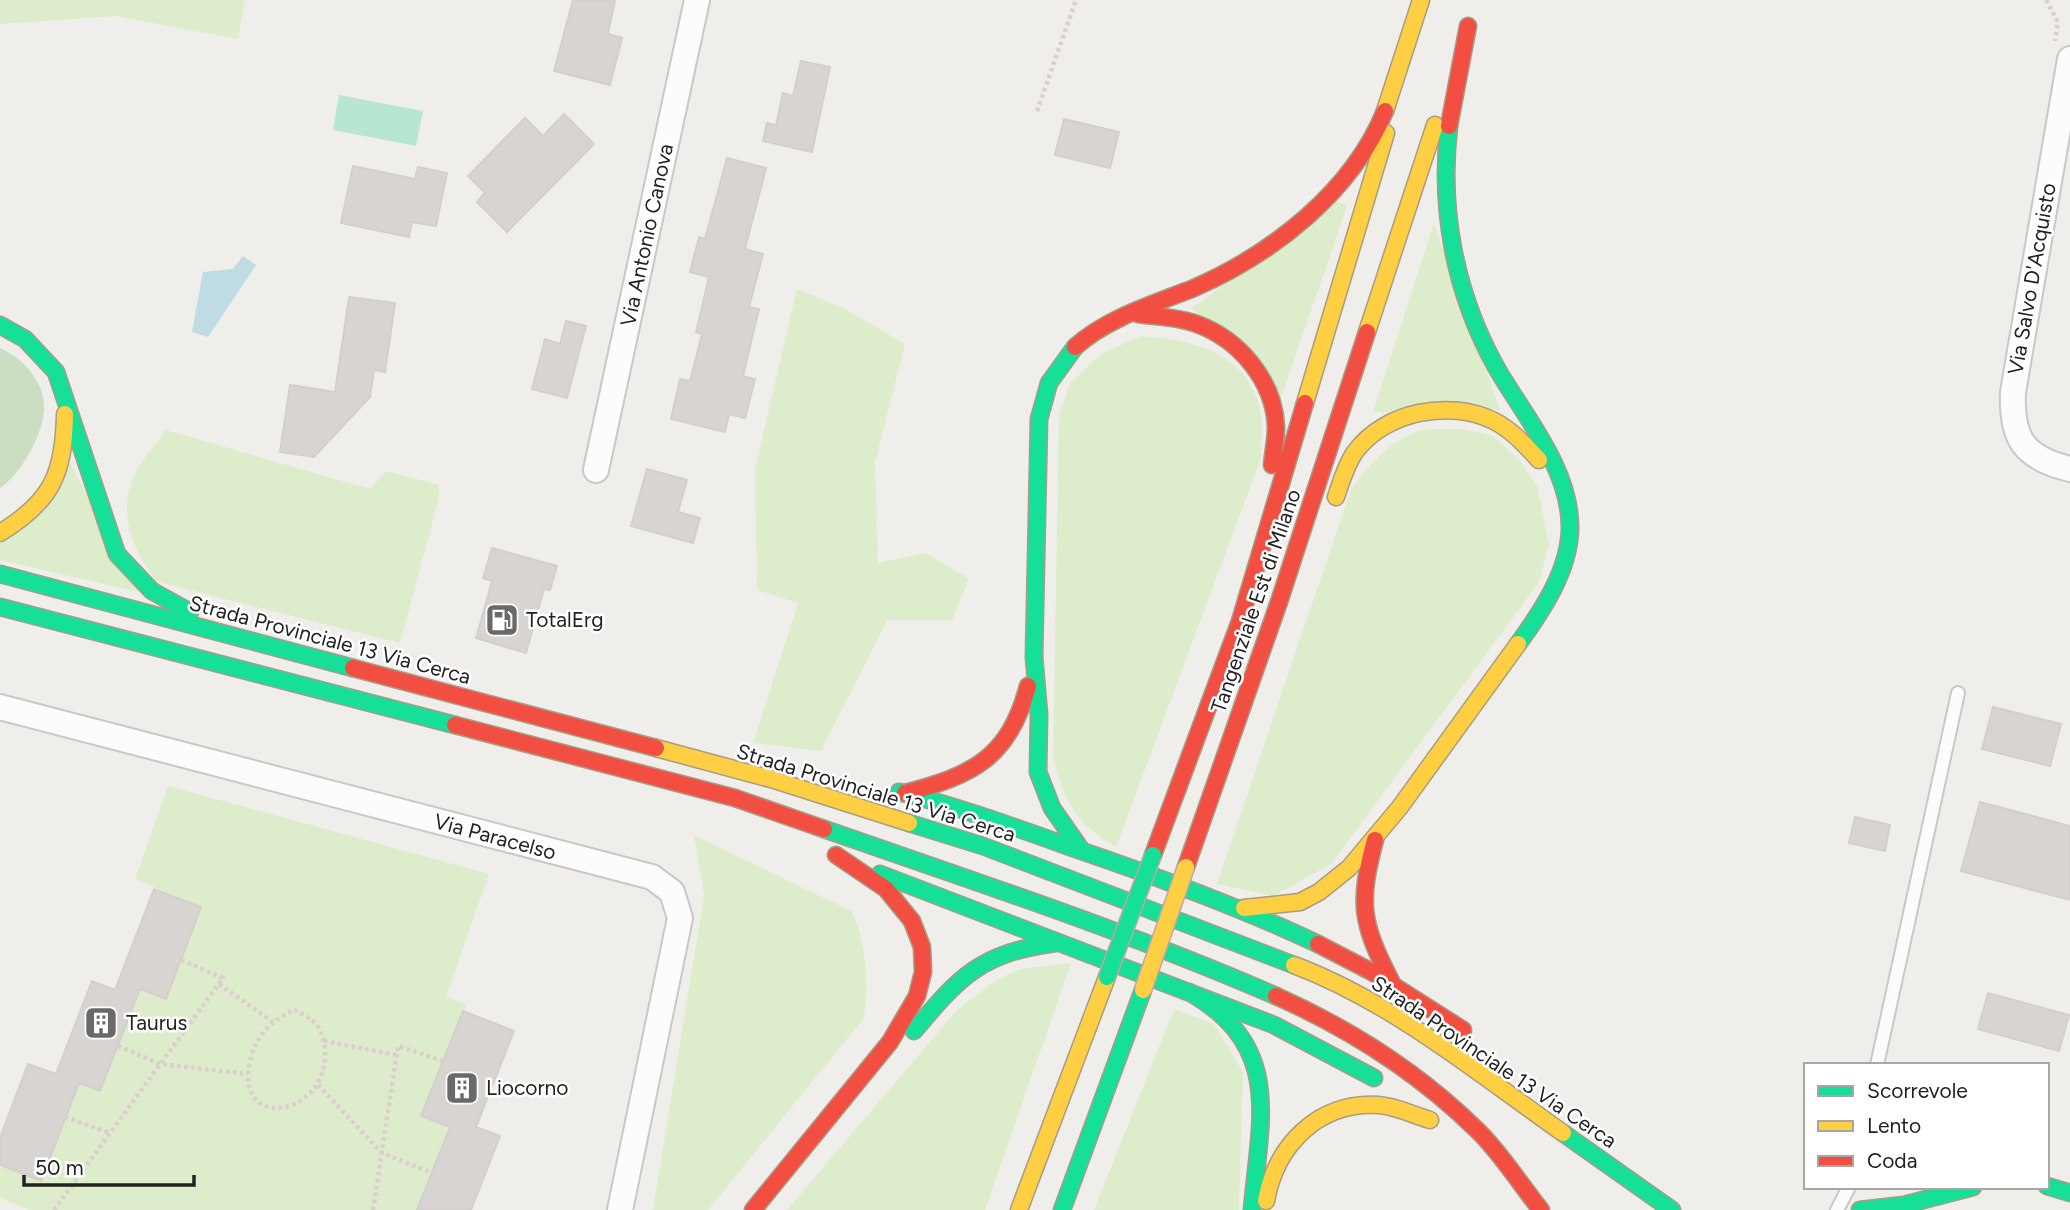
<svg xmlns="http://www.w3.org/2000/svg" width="2070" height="1210" font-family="Figtree,sans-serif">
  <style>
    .grass { fill: #ddeccb }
    .forest { fill: #cbdec1 }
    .pitch { fill: #b7e6d2 }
    .water { fill: #bfdbe3 }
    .building { fill: #d7d4d2; stroke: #d3d0cc; stroke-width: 2 }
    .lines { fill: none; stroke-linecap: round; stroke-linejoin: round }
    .lane-casing { stroke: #c9c8c7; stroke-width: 16 }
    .street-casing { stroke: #c9c8c7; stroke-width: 28 }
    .fast-casing { stroke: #a79c86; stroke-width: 19 }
    .slow-casing { stroke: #a79c86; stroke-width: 19 }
    .jam-casing { stroke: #a79c86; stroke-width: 19 }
    .path { stroke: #dccecd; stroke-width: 4.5; stroke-dasharray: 3.5 3.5; stroke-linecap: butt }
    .lane { stroke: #fdfcfc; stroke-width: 12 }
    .street { stroke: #fdfcfc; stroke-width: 24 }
    .fast { stroke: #16e098; stroke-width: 16 }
    .slow { stroke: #ffcf43; stroke-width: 16 }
    .jam { stroke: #f24e42; stroke-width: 16 }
    .fast-bridge-casing { stroke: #c5a2ac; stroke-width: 19; stroke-linecap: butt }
    .slow-bridge-casing { stroke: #c5a2ac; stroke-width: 19; stroke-linecap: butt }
    .fast-bridge { stroke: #16e098; stroke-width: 16 }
    .slow-bridge { stroke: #ffcf43; stroke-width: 16 }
    .labels { text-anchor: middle; stroke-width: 5; stroke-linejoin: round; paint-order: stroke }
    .street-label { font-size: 21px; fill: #222; stroke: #fff }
    .poi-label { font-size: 21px; fill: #222; stroke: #fff; text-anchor: start }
  </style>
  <rect width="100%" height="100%" fill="#f0eeeb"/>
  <path class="grass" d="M0,0H245L238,39L116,16L0,24Z
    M1336,201L1347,206L1281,398L1192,308Z
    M1434,223L1500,410L1373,412Z
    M797,289L845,309L905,344L875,462L878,563L926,553L969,579L952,620H887L821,751L753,743L798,603L757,590L755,469Z
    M1141,336C1193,340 1251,353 1261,414C1263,428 1261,444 1261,458L1116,847C1075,823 1065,802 1053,757L1059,415L1070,383L1101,354Z
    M1460,429L1492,435L1521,462L1537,486L1549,545L1539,582L1331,864L1273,896L1217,884L1351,489C1368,466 1389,442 1416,432C1428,427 1447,430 1460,429Z
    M166,430L370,489L386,471L439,485V498L400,643L158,582C135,555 118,516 132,480C139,463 155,445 166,430Z
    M70,463L139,592L0,560V541Z
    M168,786L489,874L446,997L466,1005L421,1115L450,1127L417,1210H30L0,1198V1165L41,1181L79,1083L100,1091L140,989L166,998L201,907L135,879Z
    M694,835L851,911C866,936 870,990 863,1019L708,1210H653L704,895Z
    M1071,963L985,1210H787L957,1010L998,979L1020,969Z
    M1174,1009L1214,1024L1243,1072L1239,1210H1094Z"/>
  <path class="forest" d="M0,348C23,358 46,383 44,410C43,435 20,475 0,488Z"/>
  <path class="pitch" d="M339,95L423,111L416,146L333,130Z"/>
  <path class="water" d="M243,256L256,265L208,337L192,332L203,272L233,269Z"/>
  <path class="building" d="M573,0H615L608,34L622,38L610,85L554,71Z
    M801,61L830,67L812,152L763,141L767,123L776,125L783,93L793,96Z
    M564,114L594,144L507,232L477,202L485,193L468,176L525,118L543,136Z
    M1064,119L1119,132L1110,168L1055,155Z
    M727,158L766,168L745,249L763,254L749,307L759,309L743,376L755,379L745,418L729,414L725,432L671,419L680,379L690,381L702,334L696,332L709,277L690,272L699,237L705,239Z
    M353,166L415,179L418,167L447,173L436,226L412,222L409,237L341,223Z
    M349,297L395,303L385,372L374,370L370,397L314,457L280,452L290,385L335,392Z
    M566,321L586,326L567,398L532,389L545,339L560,344Z
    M647,469L687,480L678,512L700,518L693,543L631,526Z
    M492,548L557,566L550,590L544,589L526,653L476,638L492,581L483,578Z
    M1993,707L2061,724L2050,766L1982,749Z
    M1980,802L2070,826V900L1961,871Z
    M1855,817L1890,825L1885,851L1849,843Z
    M154,889L201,907L166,999L140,989L100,1091L79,1083L41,1181L0,1165V1138L28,1064L56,1074L92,981L115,990Z
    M1988,993L2069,1015L2059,1051L1978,1029Z
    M463,1011L514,1031L476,1127L500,1136L471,1210H417L450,1127L421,1116Z"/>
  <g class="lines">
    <defs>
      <path id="lane" d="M1877,1065L1958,693
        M1837,1210L1849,1187"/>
      <path id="street" d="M2070,59L2013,392C2011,439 2024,458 2070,469
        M596,470L697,0
        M0,707L652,877L672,892L680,918L620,1210"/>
      <path id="fast" d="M1449,126C1439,210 1455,293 1496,367C1524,416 1571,469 1570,529C1569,571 1542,611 1518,644
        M0,325L25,339L56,372L117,554L152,591L190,612
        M1075,347L1049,383L1039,419L1034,657L1039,714L1038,772L1052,808L1082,851
        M0,574L353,668
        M0,607L455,725
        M899,792C960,807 1017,828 1076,849C1158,877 1240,907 1318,944
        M909,823L983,846L1294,965
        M824,829C976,882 1129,932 1276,996
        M880,874L1274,1025L1374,1078
        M1189,992C1284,1046 1260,1118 1252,1210
        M914,1031C960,976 981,953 1055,943
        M1563,1133L1672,1210
        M2047,1186L2070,1193
        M1062,1210L1143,990
        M1860,1210L1904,1205L1973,1187"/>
      <path id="slow" d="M1385,111L1421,0
        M1367,332L1435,125
        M1305,403L1386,133
        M1336,497C1341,482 1346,465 1355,452C1385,411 1450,399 1494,421C1512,430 1525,445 1539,460
        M0,533C52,501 64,474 65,414
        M656,748L771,779L909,823
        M1244,908L1300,902L1319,892L1349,868L1400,807L1518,644
        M1294,965C1392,1002 1478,1073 1563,1133
        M1266,1201C1276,1145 1318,1102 1378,1105C1396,1106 1413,1115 1430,1120
        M1019,1210L1107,977"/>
      <path id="jam" d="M1449,126L1468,26
        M1138,314C1158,317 1179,317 1197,324C1240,340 1274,381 1276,427C1276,440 1273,452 1272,465
        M1075,347C1107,318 1154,304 1194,288C1272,254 1352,192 1385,111
        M353,668L656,748
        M455,725L735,798L824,829
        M905,793C973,775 1009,758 1028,686
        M1375,840C1358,904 1361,922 1391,981
        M1153,855L1240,621L1305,403
        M1186,867L1279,602L1367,332
        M1318,944L1372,972L1463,1030
        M1276,996C1350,1029 1419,1073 1477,1130C1501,1153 1520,1184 1541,1210
        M753,1210L890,1042L917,996L923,972L922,947L912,921L886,889L836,855"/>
    </defs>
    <use href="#lane" class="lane-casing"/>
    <use href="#street" class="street-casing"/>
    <use href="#fast" class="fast-casing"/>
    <use href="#slow" class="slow-casing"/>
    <use href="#jam" class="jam-casing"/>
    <path class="path" d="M2046,0L2058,22L2055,41
      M1037,111L1076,0
      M219,984L273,1022
      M294,1010C313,1018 323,1027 325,1049C330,1117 233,1133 250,1061C255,1036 271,1021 294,1010Z
      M324,1041L397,1055
      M118,1046L160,1064L247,1074
      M318,1085L382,1153L432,1173
      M65,1117L110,1133
      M54,1210L223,978L181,960
      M373,1210L398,1046L443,1061"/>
    <use href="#lane" class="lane"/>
    <use href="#street" class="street"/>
    <use href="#fast" class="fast"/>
    <use href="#slow" class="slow"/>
    <use href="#jam" class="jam"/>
    <defs>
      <path id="fast-bridge" d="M1107,977L1153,855"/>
      <path id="slow-bridge" d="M1143,990L1186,867"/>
    </defs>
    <use href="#fast-bridge" class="fast-bridge-casing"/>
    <use href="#slow-bridge" class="slow-bridge-casing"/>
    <use href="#fast-bridge" class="fast-bridge"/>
    <use href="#slow-bridge" class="slow-bridge"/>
  </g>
  <defs>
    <symbol id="fuel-square" viewBox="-11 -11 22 22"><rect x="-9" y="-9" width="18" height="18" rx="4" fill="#6a6968" stroke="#fff"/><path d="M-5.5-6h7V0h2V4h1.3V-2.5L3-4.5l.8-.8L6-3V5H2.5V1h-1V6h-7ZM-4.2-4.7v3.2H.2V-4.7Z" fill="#fff"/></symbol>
    <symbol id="building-square" viewBox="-11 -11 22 22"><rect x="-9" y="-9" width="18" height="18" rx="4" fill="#6a6968" stroke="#fff"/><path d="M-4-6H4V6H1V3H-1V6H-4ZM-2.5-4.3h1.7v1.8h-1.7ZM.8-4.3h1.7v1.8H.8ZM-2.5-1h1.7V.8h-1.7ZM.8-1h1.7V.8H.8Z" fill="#fff"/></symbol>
  </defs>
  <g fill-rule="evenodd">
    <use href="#fuel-square" x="483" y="601" width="38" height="38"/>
    <use href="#building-square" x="82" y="1004" width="38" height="38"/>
    <use href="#building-square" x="443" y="1069" width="38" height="38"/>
  </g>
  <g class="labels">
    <g class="street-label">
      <text transform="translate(647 235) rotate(-78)" y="7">Via Antonio Canova</text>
      <text transform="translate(2032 279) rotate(-80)" y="7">Via Salvo D'Acquisto</text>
      <text transform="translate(1256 601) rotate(-71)" y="7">Tangenziale Est di Milano</text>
      <text transform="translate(330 640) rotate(15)" y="7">Strada Provinciale 13 Via Cerca</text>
      <text transform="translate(876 793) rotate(17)" y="7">Strada Provinciale 13 Via Cerca</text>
      <text transform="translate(495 837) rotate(15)" y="7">Via Paracelso</text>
      <text transform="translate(1494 1062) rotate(34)" y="7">Strada Provinciale 13 Via Cerca</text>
    </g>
    <g class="poi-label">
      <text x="526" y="627">TotalErg</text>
      <text x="126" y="1030">Taurus</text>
      <text x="486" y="1095">Liocorno</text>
    </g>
  </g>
  <rect x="1804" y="1063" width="245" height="126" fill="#ffffff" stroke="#a7a7a7" stroke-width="2"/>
  <rect x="1818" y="1086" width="35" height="10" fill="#16e098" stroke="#a7a7a7" stroke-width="2"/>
  <text x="1867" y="1098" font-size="21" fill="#222222">Scorrevole</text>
  <rect x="1818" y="1121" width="35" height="10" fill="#ffcf43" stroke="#a7a7a7" stroke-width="2"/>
  <text x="1867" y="1133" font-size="21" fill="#222222">Lento</text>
  <rect x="1818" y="1156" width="35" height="10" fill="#f24e42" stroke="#a7a7a7" stroke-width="2"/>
  <text x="1867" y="1168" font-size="21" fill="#222222">Coda</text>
  <path d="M24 1175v10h170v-10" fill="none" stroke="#222222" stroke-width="3.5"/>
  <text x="35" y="1175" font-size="21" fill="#222222" stroke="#ffffff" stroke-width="5" paint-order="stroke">50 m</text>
</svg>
